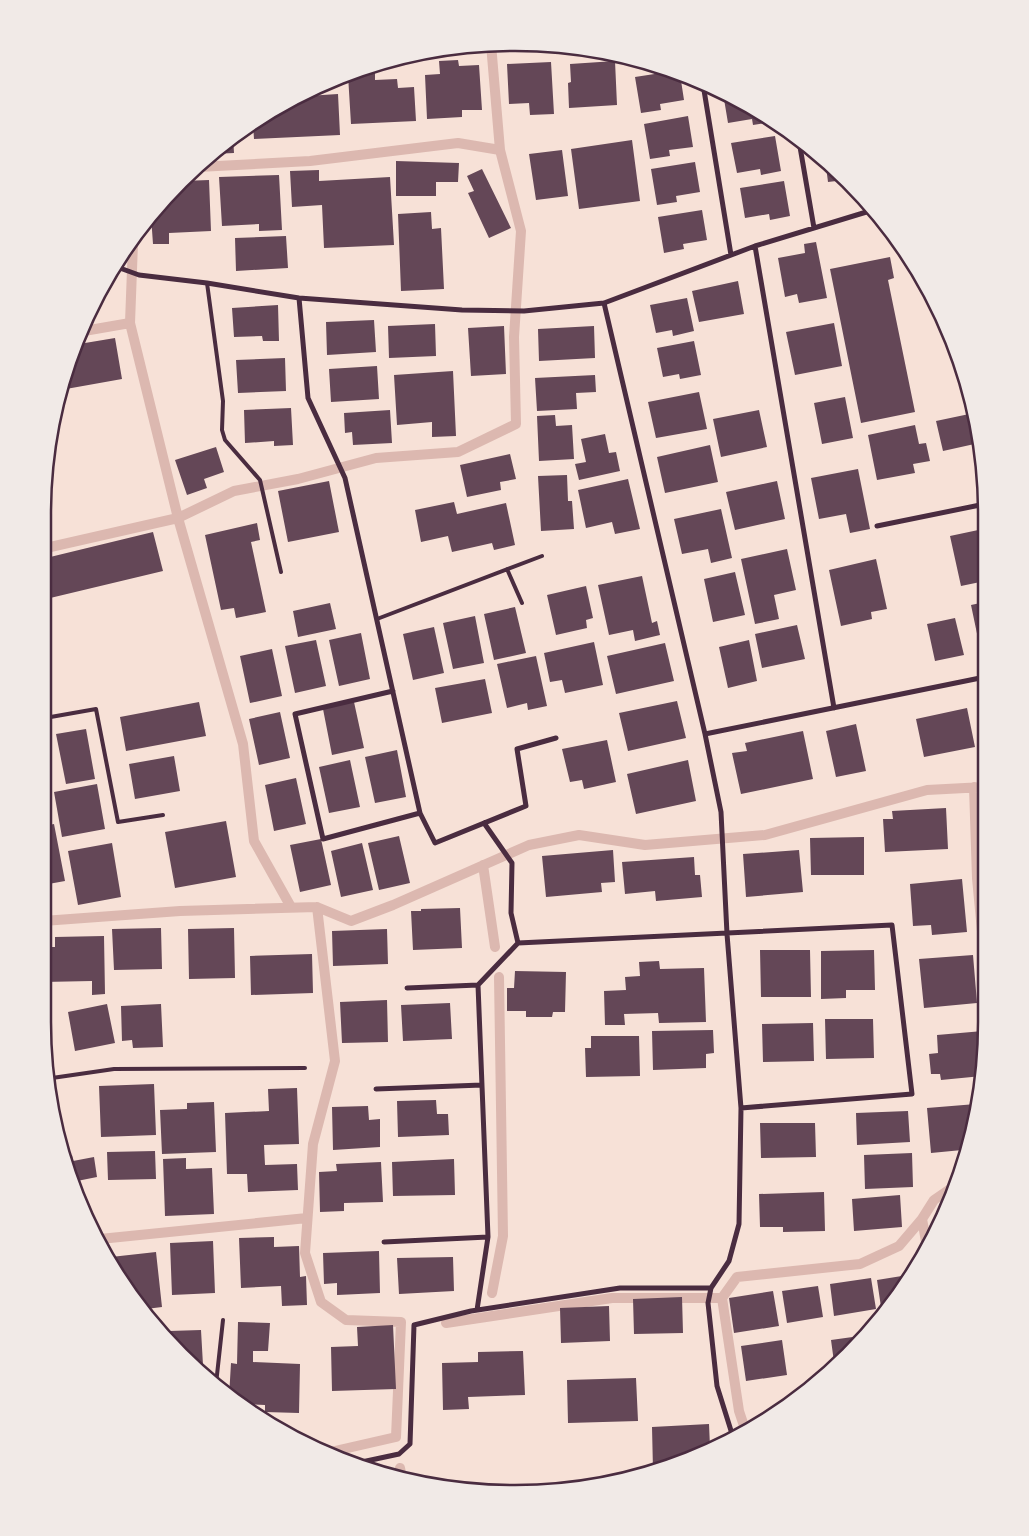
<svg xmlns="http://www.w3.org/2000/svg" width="1029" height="1536" font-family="'Crimson Pro',serif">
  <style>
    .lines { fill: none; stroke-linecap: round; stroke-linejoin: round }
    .stream { stroke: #dcb8b0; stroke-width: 10 }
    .building { fill: #644757 }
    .service { stroke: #4a2c40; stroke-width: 4 }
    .minor { stroke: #4a2c40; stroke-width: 5 }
    .rim { fill: none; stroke: #4a2c40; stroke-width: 2.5 }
  </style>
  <rect width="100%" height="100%" fill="#f7e1d7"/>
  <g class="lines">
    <path class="stream" d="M491,44L500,150
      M133,243L130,323L178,518L243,744L254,841L291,907
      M84,331L130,323
      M46,548L178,518L234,491L298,479L376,458L458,452L516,424L514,337L521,231L500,150L458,143L310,161L198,167
      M974,787L977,878L983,942
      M483,865L495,947
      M317,907L335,1061L313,1144L305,1253L321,1302L346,1320L401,1322L396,1437L326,1453
      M43,921L180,911L317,907L351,921L393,905L529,845L579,835L645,845L765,835L927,790L984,787
      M922,1219L927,1247
      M100,1239L307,1218
      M492,1293L503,1236L499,977
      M446,1323L612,1298H722
      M746,1432L739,1411L722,1298L737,1277L860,1264L899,1246L922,1219L934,1200L950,1189
      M400,1468L401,1473"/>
  </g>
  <path class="building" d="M458,60L459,66L479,65L482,110H462V117L427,119L425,75L440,74L439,61Z
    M615,61L617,105L569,108L568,83L571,82L570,64Z
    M551,62L554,114L530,115L529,103L509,104L507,64Z
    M375,65V80L397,79L398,88L414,87L416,121L351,124L348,75Z
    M674,71L680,74L684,100L660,104L661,110L641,113L635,77Z
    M306,91L307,96L338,94L340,135L254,139L253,124Z
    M723,93L751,106L773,122L753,125L752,119L728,123Z
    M688,116L693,147L669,150L670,156L650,159L644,124Z
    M233,136L234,153L212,154L227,140Z
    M775,136L781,171L761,175L760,169L737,173L731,143Z
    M632,140L640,201L579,209L571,149Z
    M562,150L568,196L536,200L529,154Z
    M825,159L826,160L845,180L828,182Z
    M396,161L459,163L458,182H436V196H396Z
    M695,162L700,192L676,196L677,202L657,205L651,169Z
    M482,169L511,228L489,238L468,193L474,191L467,176Z
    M319,170V181L390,177L394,245L324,248L322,205L292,207L290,171Z
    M279,175L282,230L259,231V224L222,226L219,177Z
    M209,180L211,231L169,233V244H153L151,216L160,203L183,181Z
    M784,181L790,216L770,220L769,214L745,218L740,188Z
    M702,210L707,240L683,244L684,249L664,253L658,217Z
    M431,212L432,229L441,228L444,289L401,291L398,214Z
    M286,236L288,268L236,271L235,238Z
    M816,242L827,298L799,303L797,294L785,297L778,258L805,253L804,244Z
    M890,257L894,278L888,280L915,412L861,423L830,269Z
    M738,281L744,314L699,322L692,291Z
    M687,298L694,331L673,336L672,330L656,333L650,305Z
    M278,305L279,341H263L262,336L234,337L232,308Z
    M374,320L376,352L327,355L326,322Z
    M834,323L842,366L795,375L786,332Z
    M435,324L436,356L389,358L388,326Z
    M504,326L506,374L471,376L468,328Z
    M594,326L595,358L539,361L538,329Z
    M115,338L122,379L66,389L79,344Z
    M694,341L701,375L680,379L679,374L663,377L657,348Z
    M285,358L286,391L238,393L236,360Z
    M377,366L379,399L331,402L329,369Z
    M453,371L456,436L432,437V422L397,425L394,375Z
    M595,375L596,392L576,393L577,409L537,411L535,378Z
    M699,392L707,429L656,438L648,402Z
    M845,397L853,438L822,444L814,403Z
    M291,408L293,445L274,446V441L245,443L244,410Z
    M390,410L392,443L353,445L352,432L345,433L344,413Z
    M759,410L767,447L721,457L713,419Z
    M974,413L979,443L943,451L936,421Z
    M555,415L556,426L572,425L574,459L539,461L537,416Z
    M915,425L919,444L926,443L930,461L913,464L915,473L877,480L868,435Z
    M605,434L609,453L616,452L620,471L579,480L575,464L586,462L581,439Z
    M710,445L718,482L665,493L657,457Z
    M216,447L224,472L204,479L207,488L187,495L175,460Z
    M510,454L516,479L500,482L501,490L467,497L460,465Z
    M858,469L870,529L850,533L846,514L819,519L811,478Z
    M567,475L568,501H572L574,529L541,531L538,476Z
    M628,479L640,529L615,534L612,522L586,528L578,490Z
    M329,481L339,532L288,542L278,491Z
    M777,481L785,519L735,530L726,492Z
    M454,502L457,514L506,503L515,545L494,550L492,543L452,552L448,536L421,542L415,510Z
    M721,509L732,558L711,563L708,549L682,554L674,519Z
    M257,523L260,540L251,542L266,612L236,618L234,608L221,610L205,535Z
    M983,529L985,538V581L961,586L950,536Z
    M153,532L163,571L46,599V558Z
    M787,549L796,590L774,595L779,619L755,624L741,559Z
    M876,559L887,609L871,612L872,619L841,626L829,570Z
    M735,572L745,615L713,622L704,579Z
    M642,576L652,623L657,621L660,635L635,641L633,630L609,635L598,585Z
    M586,586L593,618L586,620L587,628L556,635L547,595Z
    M985,602V647L980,648L971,605Z
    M330,603L336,629L298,637L293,611Z
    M515,607L526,653L494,660L484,614Z
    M475,616L484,663L453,669L443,623Z
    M955,618L964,655L935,661L927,624Z
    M797,625L805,659L762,668L755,634Z
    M434,627L444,673L413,680L403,634Z
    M361,633L370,679L339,686L329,640Z
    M316,640L326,686L295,693L285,646Z
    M749,640L757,681L728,688L719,647Z
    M594,642L603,685L565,693L562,680L550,682L544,653Z
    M665,643L674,681L616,694L607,656Z
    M272,649L282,696L250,703L240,656Z
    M536,656L547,706L528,710L527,703L507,708L497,664Z
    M485,679L492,713L442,723L435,688Z
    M677,701L686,738L628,751L619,713Z
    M199,702L206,736L126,751L120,717Z
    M354,702L364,748L332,755L323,709Z
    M967,708L975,747L924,757L916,719Z
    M280,712L290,758L259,765L249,719Z
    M856,724L866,771L836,777L826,731Z
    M86,729L95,779L66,784L56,734Z
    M803,731L813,779L741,794L732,753L747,751L745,743Z
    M607,740L616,782L584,789L582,780L570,782L562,749Z
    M397,750L406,797L375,803L365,757Z
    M174,756L180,791L135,799L129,764Z
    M350,760L360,807L329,813L319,767Z
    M688,760L696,801L636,814L627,774Z
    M296,778L306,824L274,831L265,785Z
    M97,784L105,829L62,837L54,792Z
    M946,808L948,849L885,852L883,819H893L892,811Z
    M226,821L236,877L175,888L165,832Z
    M54,824L65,881L43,885L44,826Z
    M399,836L410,883L379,890L368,843Z
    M864,837V875H811L810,838Z
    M321,839L331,885L300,892L290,845Z
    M112,843L121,897L78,905L68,851Z
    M362,843L373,890L341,897L331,851Z
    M613,850L615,882L601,883L602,892L546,897L542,856Z
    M799,850L803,892L746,897L743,854Z
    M694,857L695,875H700L702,897L656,901L655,891L625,894L622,862Z
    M962,879L967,932L932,935L931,925L913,926L910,884Z
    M460,908L462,948L413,950L411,911H421V909Z
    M161,928L162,969L114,970L112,929Z
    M234,928L235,978L189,979L188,929Z
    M387,929L388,964L333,966L332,931Z
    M104,936L105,994L92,995V981L43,982V947H55V937Z
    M760,950H810L811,997H761Z
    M874,950L875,990H846V998L821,999V951Z
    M312,954L313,993L251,995L250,956Z
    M973,955L977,1003L924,1008L919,959Z
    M659,961L660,969L704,968L706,1022L659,1023L658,1013L624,1014L625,1025H605L604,991L626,990L625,977L640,976L639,962Z
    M515,971L566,972L565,1012H553L552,1017H526V1011H507V988H514Z
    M387,1000L388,1042L342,1043L340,1002Z
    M450,1003L452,1039L403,1041L401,1005Z
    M107,1004L115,1043L75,1051L68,1012Z
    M161,1004L163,1047L133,1048L132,1040L122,1041L121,1006Z
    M43,1016L50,1052L48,1053L42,1021Z
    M825,1019H873L874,1058L826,1059Z
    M813,1023L814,1061L763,1062L762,1024Z
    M713,1030L714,1053L706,1054V1068L653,1070L652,1031Z
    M983,1031L982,1076L941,1080L940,1074H931L929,1054L938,1053L937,1035Z
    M591,1036H639L640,1076L586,1077L585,1048H591Z
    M154,1084L156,1135L101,1137L99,1086Z
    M297,1088L299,1144L264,1145L265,1165L297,1164L298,1190L248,1192L247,1174H227L225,1113L269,1111L268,1089Z
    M436,1100L437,1114H448L449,1135L398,1137L397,1101Z
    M214,1102L216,1152L162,1154L160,1110L187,1109V1103Z
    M976,1104L962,1150L931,1153L927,1108Z
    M368,1106L369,1120L380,1119V1147L333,1150L332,1107Z
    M908,1111L910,1142L857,1145L856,1113Z
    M760,1123H815L816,1157L761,1158Z
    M155,1151L156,1179L108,1180L107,1152Z
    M912,1153L913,1187L865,1189L864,1155Z
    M72,1155L73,1161L94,1157L97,1177L72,1182L67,1173L65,1156Z
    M186,1158V1169L212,1168L214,1214L165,1216L163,1159Z
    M454,1159L455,1195L393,1196L392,1162Z
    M381,1162L383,1202L344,1203V1211L320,1212L319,1172L337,1171L336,1164Z
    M824,1192L825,1231L783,1232V1227H760L759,1194Z
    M900,1195L902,1227L854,1231L852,1199Z
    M274,1237V1247L299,1246L300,1277L306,1276L307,1305L282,1306L281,1286L241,1288L239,1238Z
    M213,1241L215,1293L172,1295L170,1243Z
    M379,1251L380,1293L337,1295V1283L324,1284L323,1253Z
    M156,1252L162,1307L146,1309L122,1284L111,1262V1257Z
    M453,1257L454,1291L399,1294L397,1258Z
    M908,1275L887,1306L881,1307L877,1280Z
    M871,1278L876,1309L834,1316L830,1284Z
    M818,1286L823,1317L787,1323L782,1291Z
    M773,1291L779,1326L734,1333L729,1298Z
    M682,1297L683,1333L634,1334L633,1299Z
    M609,1306L610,1341L561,1343L560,1308Z
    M238,1322L270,1323L268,1351H253V1362L300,1364L299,1413L265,1412V1405L241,1404L229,1397L231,1363L237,1364Z
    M393,1325L396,1389L332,1391L331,1347L358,1346L357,1327Z
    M201,1330L203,1365H198L170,1335L169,1331Z
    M867,1335L834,1362L831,1340Z
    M782,1340L787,1375L746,1381L741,1346Z
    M523,1351L525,1395L468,1397L469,1409L443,1410L442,1363L478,1362V1352Z
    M636,1378L638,1421L568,1423L567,1380Z
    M709,1424L710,1447L653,1470L652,1427Z"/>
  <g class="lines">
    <path class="service" d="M207,283L223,401L222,430L225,440L260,480L281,572
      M507,569L522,603
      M377,619L542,556
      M45,718L96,709L118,822L163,815
      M52,1078L114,1069L305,1068
      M216,1384L223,1320"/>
    <path class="minor" d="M703,84L731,255
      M799,141L814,228
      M755,246L834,708
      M117,267L139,275L207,283L299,298L462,310L524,311L604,303L755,246L873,210
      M299,298L308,398L345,478L420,813L435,843L526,806L517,749L556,738
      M604,303L705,734L721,812L727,934L741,1108L739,1224L729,1261L711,1288L708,1303L717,1386L733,1437
      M877,526L985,504
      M393,691L295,714L323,839L420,813
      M705,734L985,677
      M484,823L512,863L511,913L518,943L892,925L912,1094L741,1108
      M478,985L518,943
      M407,988L478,985L488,1237L477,1310
      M376,1089L482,1085
      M384,1242L488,1237
      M357,1463L399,1454L410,1444L414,1325L471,1311L620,1288H711"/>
  </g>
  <path d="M0 0H1029V1536H0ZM514 51H515A463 463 0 0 1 978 514V1022A463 463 0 0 1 515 1485H514A463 463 0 0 1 51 1022V514A463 463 0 0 1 514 51Z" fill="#f1eae7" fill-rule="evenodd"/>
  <path class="rim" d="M514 51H515A463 463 0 0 1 978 514V1022A463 463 0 0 1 515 1485H514A463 463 0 0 1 51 1022V514A463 463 0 0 1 514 51Z"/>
</svg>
